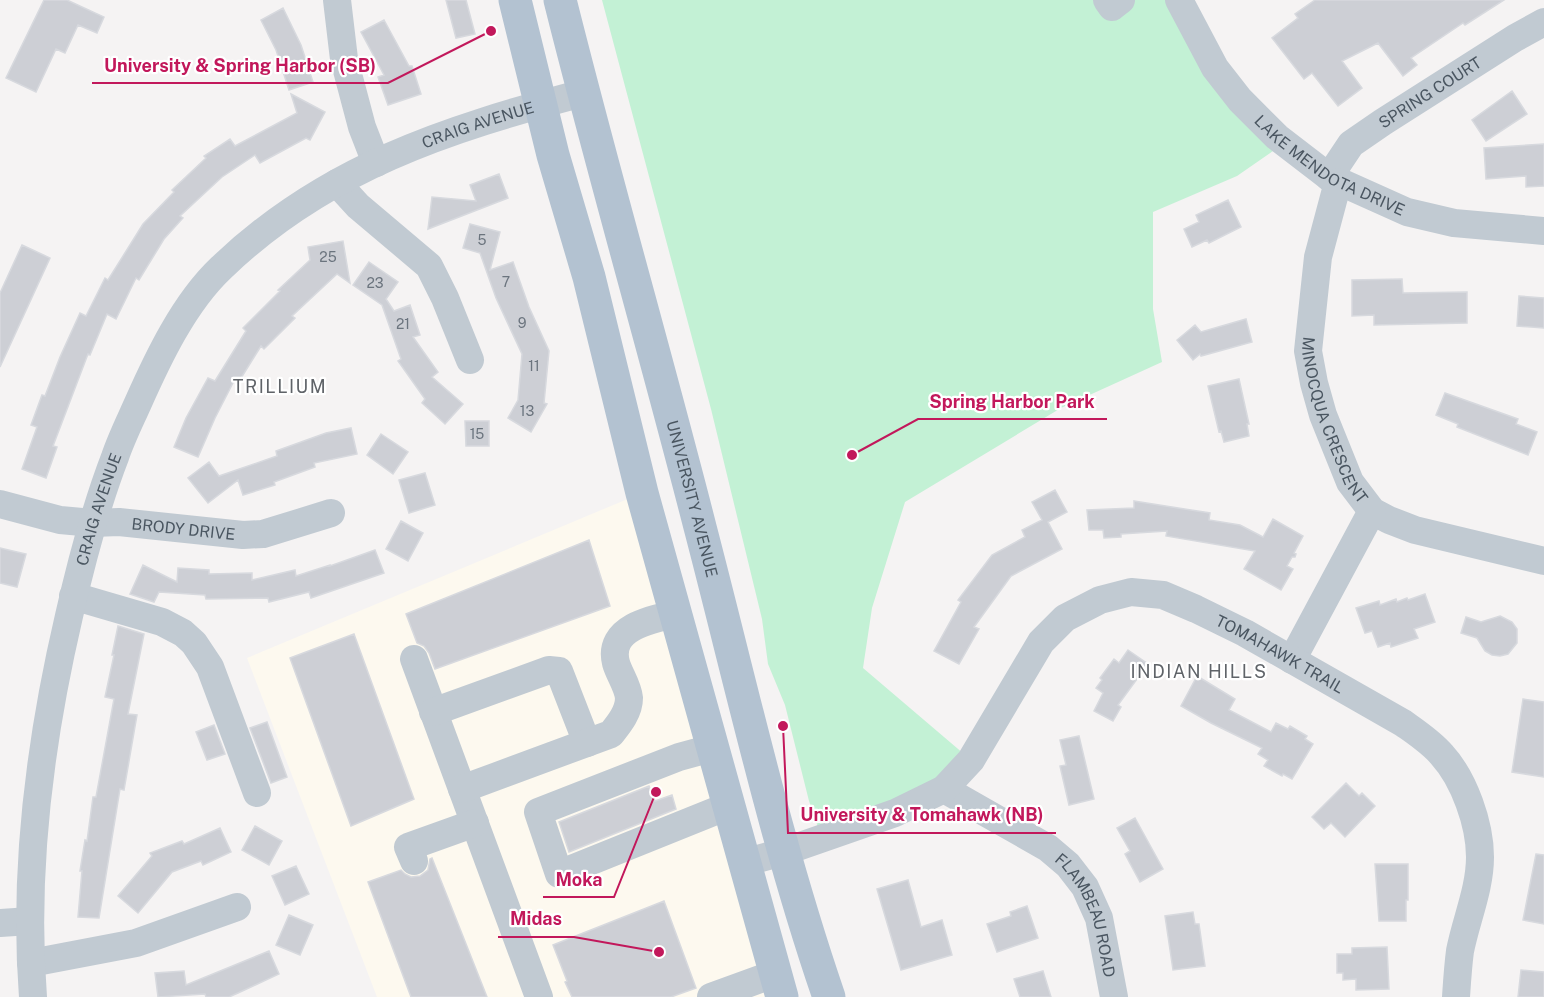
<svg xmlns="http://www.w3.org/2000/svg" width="1544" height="997" font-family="'Public Sans',sans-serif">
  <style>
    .commercial { fill: #fdf9ef }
    .green { fill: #c3f1d5 }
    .building { fill: #cdcfd5; stroke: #d7d9de; stroke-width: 1.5 }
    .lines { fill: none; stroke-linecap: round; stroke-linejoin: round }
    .minor { stroke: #c1cad2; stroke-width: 28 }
    .major { stroke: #b3c2d1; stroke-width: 33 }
    .labels { text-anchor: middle; stroke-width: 4.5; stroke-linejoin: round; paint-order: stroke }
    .number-label { font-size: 14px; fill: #6b747e }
    .street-label { font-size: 16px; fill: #4a5661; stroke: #fff }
    .neighbourhood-label { font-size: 18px; letter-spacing: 1.5px; fill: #5f6368; stroke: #fff }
    .leader { fill: none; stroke: #c2185b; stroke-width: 2 }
    .callout-dot { fill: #c2185b; stroke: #fff; stroke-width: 2 }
    .callout-label { font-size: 18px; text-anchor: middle; font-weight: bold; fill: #c2185b; stroke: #fff; stroke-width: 4.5; stroke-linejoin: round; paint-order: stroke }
  </style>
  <rect width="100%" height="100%" fill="#f5f3f3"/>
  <path class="commercial" d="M642,493L782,997H377L247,658Z"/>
  <path class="green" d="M602,0H1173L1273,151L1237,176L1153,212V309L1162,362L1061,408L905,502L872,608L863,668L971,760L822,839L809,801L785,705L768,664L762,619L711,409Z"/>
  <path class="building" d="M44,0H67L104,17L97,33L78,25L65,53L56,49L36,92L6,78Z
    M446,0H466L475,34L456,38Z
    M1315,0H1504L1465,25L1463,23L1411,58L1417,65L1403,76L1378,43L1342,61L1362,88L1338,106L1312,73L1304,79L1272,38L1298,18L1295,14Z
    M283,8L301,45L313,82L289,90L276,50L261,20Z
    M384,20L409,66H412L421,94L388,105L378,77L384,75L361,32Z
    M1512,91L1527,114L1486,141L1472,120Z
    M291,94L325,112L310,140L306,138L260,163L255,155L222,177L180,216L183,218L164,239L139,280L136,278L116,319L107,314L90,355L88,354L53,446L57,447L46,478L22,469L37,427L31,425L42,395L45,396L60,357L80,313L86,316L105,278L108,280L143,224L174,192L172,190L206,158L204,156L230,139L235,146L297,113Z
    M1544,144V186L1526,187V176L1486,179L1484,148Z
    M499,174L508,198L428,229L432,197L476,201L470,185Z
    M1228,200L1241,227L1209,243L1207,240L1192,247L1184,229L1199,222L1196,215Z
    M470,224L500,232L490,270L513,262L529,307L549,351L544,403L547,404L531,432L508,418L518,400L522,354L496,298L480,253L463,248Z
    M343,241L350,283L337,274L292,316L295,318L264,349L261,346L238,383L234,381L215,418L198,457L174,447L186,418L208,378L215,381L246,331L243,328L280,291L278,290L310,260L308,247Z
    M22,245L50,258L0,367V293Z
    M369,262L398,282L386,299L394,311L410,305L420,335L413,337L438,372L432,377L463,404L445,424L422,403L425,399L398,361L401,359L382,305L353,285Z
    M1402,279L1403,293L1467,292V323L1374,325V315L1352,316V280Z
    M1519,296L1544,298V328L1517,326Z
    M1246,319L1252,342L1201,356L1200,354L1193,360L1177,340L1195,325L1201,332Z
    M1239,379L1249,424H1247L1249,436L1224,442L1221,431L1219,432L1208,386Z
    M1445,393L1518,419L1516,424L1537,432L1528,455L1457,427L1458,424L1436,415Z
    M465,421H489V446H466Z
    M351,428L357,454L314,463L315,467L274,482L275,485L243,495L238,480L208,503L188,478L209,462L219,476L277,456L276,451L326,433Z
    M381,434L408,452L393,474L367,455Z
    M425,473L435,505L409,513L399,480Z
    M1055,490L1067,512L1048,522L1062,549L1011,576L974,627L979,629L959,664L934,651L961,602L958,600L992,555L1025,537L1022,530L1042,520L1032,502Z
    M1134,501L1210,513L1209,520L1240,525L1263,537L1273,519L1303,536L1294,553L1296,554L1295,557H1292L1287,566L1293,569L1281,590L1244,569L1255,551L1166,536L1167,531L1121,534V537L1104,538L1103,530H1089L1087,510L1134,508Z
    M401,521L423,533L408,561L386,549Z
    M589,540L610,606L435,669L429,653L424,646L417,643L406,614Z
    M0,548L26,554L17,587L0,583Z
    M375,550L384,573L311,598L309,592L269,602L268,598L206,599L205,595L159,592L154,602L130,594L143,565L177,582L178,568L209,570V574L252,573V580L295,570L296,576L330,565V566Z
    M1425,594L1435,622L1414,629L1418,638L1391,647L1390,643L1378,647L1372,631L1365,633L1356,608L1379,601L1380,605L1396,599L1397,602L1407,598L1408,600Z
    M1500,616L1512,622L1517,629V643L1508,654L1500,656L1492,655L1485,651L1477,638L1461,633L1466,617L1481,622Z
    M118,626L144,634L128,714L137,715L124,790L120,789L99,918L78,917L82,871H80L85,840L87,841L93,797H96L114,699L105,697L114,655H112Z
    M354,634L414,799L351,826L290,658Z
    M1128,650L1148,664L1118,705L1121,707L1113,721L1094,711L1103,693L1096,688L1102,680L1100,678L1114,659L1119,663Z
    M1197,676L1235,699L1229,710L1271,732L1276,723L1288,729L1290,726L1307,736L1305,739L1313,744L1292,779L1283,774L1282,776L1264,766L1268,760L1258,754L1262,748L1211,723L1181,706Z
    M1523,699L1544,702V777L1512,772Z
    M267,722L287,777L271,783L250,728Z
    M214,725L225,754L207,760L196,732Z
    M1079,736L1094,799L1069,805L1060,766L1066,765L1060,740Z
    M1346,783L1359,796L1362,793L1375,806L1345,837L1331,823L1324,829L1312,817Z
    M649,786L655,801L672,795L676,809L569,852L559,822Z
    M1135,818L1163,869L1140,882L1125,854L1130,851L1117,828Z
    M255,826L282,841L269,865L242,850Z
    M220,828L231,852L203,865L201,861L172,872L138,913L118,896L152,856L150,853L182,841L184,844Z
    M1536,854L1544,855V924L1523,920Z
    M432,858L487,997H411L368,882L401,870L405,874L411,877L420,876L428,870L430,859Z
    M1375,864H1408V900H1406V921H1379Z
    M296,866L309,894L285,905L272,876Z
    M908,880L921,927L942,920L952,955L901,970L877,889Z
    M664,901L696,988L671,997H572L565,982L567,981L553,945Z
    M1027,906L1038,938L997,952L987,924L1011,916L1010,912Z
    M1193,912L1195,924H1199L1205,966L1173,970L1165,916Z
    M289,915L313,925L300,955L276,945Z
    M1387,947L1389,989L1356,990V979L1343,980V973H1337V954H1352V948Z
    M269,951L279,974L238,993L229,997H206L205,994L158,997L155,973L184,971L186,985Z
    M1521,970L1544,972V997H1518Z
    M1043,971L1051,997H1020L1014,979Z"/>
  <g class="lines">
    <g class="minor">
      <path d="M337,0L344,59L362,127L376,163"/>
      <path d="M1107,0L1112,7L1121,0"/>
      <path id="s1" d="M1179,0L1215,68L1240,100L1277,137L1329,177L1407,212L1454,223L1544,231"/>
      <path id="s2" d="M1329,177L1351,144L1383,122L1515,38L1544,22"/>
      <path id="s3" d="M1338,182L1318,257L1308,351L1314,383L1323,415L1350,482L1372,511L1389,520L1415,530L1544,561"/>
      <path d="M337,183L358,206L429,266L445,298L470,360"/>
      <path id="s4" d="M0,504L60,520L93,523L119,522L243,535L263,534L331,513"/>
      <path d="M73,596L162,622L183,633L194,643L210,667L257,793"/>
      <path d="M414,659L539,997"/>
      <path d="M1292,660L1372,511"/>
      <path d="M433,712L549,670L559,671L587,743"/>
      <path d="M712,748L679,757L538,812L559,874L728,806"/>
      <path d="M462,789L611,734C619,724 629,712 629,698C628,686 619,674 616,663C607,628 651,619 676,614"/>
      <path id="s5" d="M944,789L1048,848L1068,865L1085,887L1099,918L1114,997"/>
      <path d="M414,861L408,847L475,823"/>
      <path id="s6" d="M743,863L783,852L895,813L944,789L971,760L1041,642L1065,618L1100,600L1131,592L1163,595L1196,609L1245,633L1403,723C1417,733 1431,742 1442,755C1464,779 1480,824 1480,857C1480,889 1466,920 1460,951C1458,966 1457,982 1456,997"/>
      <path d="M0,923L30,921"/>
      <path d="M31,963L136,943L237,907"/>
      <path id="s7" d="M33,997C23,869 40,740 69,616C81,563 95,509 115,457C121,439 130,421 138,403C158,358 184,303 221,268C325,168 447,129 583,93"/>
      <path d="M711,997L774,974"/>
    </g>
    <g class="major">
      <path d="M515,0L553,155L589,277L642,493L782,997"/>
      <path id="s8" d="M560,0C604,176 655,351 700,527C741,684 776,843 829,997"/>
    </g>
  </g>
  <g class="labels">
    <g class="number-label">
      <text x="482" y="245">5</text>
      <text x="328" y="262">25</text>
      <text x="506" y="287">7</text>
      <text x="375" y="288">23</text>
      <text x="522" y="328">9</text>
      <text x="403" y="329">21</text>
      <text x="534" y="371">11</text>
      <text x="527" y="416">13</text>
      <text x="477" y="439">15</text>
    </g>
    <g class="street-label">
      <text dy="6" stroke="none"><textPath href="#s2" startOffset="134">SPRING COURT</textPath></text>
      <text dy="6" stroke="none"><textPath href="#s7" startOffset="1065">CRAIG AVENUE</textPath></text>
      <text dy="6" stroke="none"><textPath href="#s1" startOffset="230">LAKE MENDOTA DRIVE</textPath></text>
      <text dy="6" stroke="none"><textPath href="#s3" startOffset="246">MINOCQUA CRESCENT</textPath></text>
      <text dy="6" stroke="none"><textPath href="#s8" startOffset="516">UNIVERSITY AVENUE</textPath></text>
      <text dy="6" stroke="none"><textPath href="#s7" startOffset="495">CRAIG AVENUE</textPath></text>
      <text dy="6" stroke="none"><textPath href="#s4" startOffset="186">BRODY DRIVE</textPath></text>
      <text dy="6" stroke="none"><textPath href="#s6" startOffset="660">TOMAHAWK TRAIL</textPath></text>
      <text dy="6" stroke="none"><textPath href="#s5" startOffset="200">FLAMBEAU ROAD</textPath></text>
    </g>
    <g class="neighbourhood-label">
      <text x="280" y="393">TRILLIUM</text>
      <text x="1199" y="678">INDIAN HILLS</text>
    </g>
  </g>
  <path class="leader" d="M491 31L388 83H92M852 455L918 419H1107M783 726L788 833H1056M656 792L614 897H543M659 952L574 937H498"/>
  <g class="callout-dot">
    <circle cx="491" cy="31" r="6"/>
    <circle cx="852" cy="455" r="6"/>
    <circle cx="783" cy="726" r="6"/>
    <circle cx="656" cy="792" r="6"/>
    <circle cx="659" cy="952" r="6"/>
  </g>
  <g class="callout-label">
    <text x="240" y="72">University &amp; Spring Harbor (SB)</text>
    <text x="1012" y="408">Spring Harbor Park</text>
    <text x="922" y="821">University &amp; Tomahawk (NB)</text>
    <text x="579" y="886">Moka</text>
    <text x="536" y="925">Midas</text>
  </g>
</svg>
